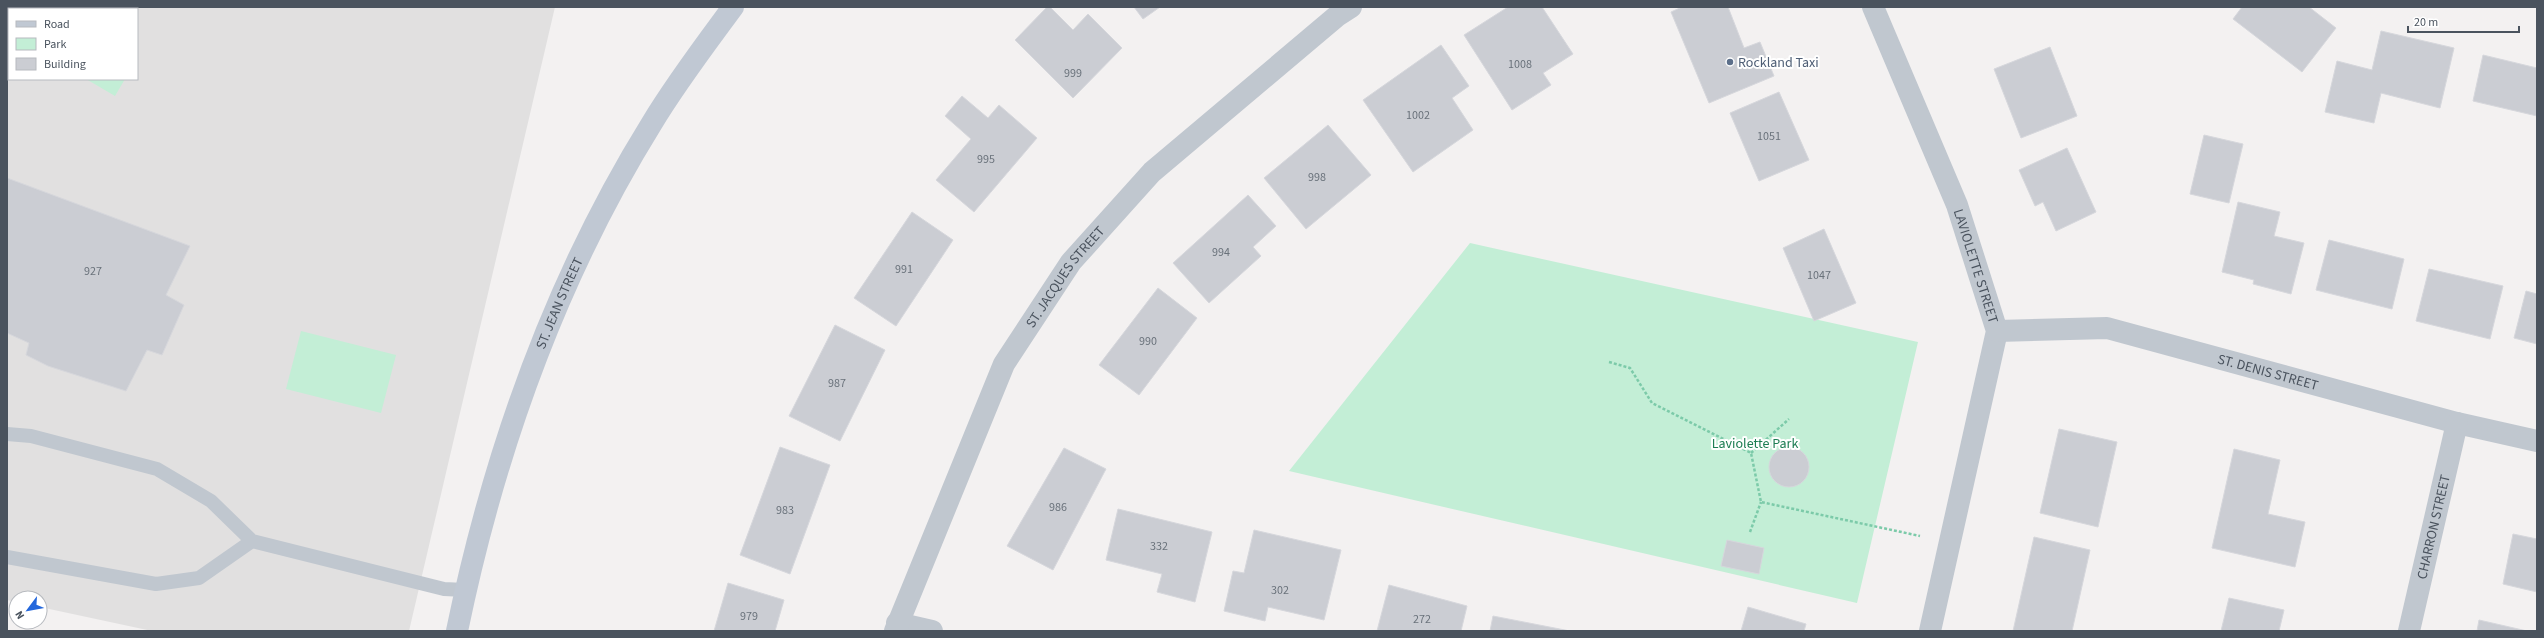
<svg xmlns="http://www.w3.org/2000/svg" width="2544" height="638" font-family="'Source Sans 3',sans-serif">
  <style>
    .education { fill: #e1e0e0; fill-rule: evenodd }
    .green { fill: #c3eed6 }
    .building { fill: #cbcdd3; stroke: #d6d7dc }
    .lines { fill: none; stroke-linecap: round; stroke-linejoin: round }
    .path { stroke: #7ccaa9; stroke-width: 2.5; stroke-dasharray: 3 2; stroke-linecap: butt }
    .service { stroke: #c0c7cf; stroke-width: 14 }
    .minor { stroke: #c0c7cf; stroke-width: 22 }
    .secondary { stroke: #c0c8d3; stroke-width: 22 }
    .service-dot { fill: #5c6f8a; stroke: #fff; stroke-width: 1.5 }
    .labels { text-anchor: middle; stroke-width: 4; stroke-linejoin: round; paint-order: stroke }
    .number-label { font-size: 12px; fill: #6a727b }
    .service-label { font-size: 14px; fill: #4e5e75; stroke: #fff; text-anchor: start }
    .street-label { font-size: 14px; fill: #4a535e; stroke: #fff }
    .park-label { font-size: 14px; fill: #1d7d53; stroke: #fff }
  </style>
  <rect width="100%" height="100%" fill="#f3f1f1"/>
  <path class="education" d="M7,7H555L409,631H152L40,607V598H16V602L7,600ZM9,9H137V79H9Z"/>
  <path class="green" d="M86,79H125L115,96Z
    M1470,243L1918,342L1857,603L1289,471Z
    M301,331L396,355L381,413L286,389Z"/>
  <path class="building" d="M1047,7H1050L1073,30L1088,14L1122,48L1073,98L1015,40Z
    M1134,7H1160L1143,19Z
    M1508,7H1542L1573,54L1543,73L1551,85L1512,110L1464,35Z
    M1682,7H1728L1744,48L1760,42L1774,76L1709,103L1671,12Z
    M2242,7H2309L2336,28L2302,72L2233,19Z
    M2381,31L2454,48L2440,108L2381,93L2374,123L2325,112L2337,61L2372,70Z
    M1441,45L1469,86L1452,98L1473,130L1413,172L1363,100Z
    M2050,47L2077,116L2021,138L1994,69Z
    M2483,55L2537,68V116L2473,101Z
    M1779,92L1809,160L1759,181L1730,113Z
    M962,96L988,118L999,105L1037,138L974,212L936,180L971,139L945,116Z
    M1328,125L1371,175L1306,229L1264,178Z
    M2204,135L2243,144L2229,203L2190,194Z
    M2067,148L2096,212L2056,231L2043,202L2035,206L2019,170Z
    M7,178L190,246L166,295L184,305L162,355L147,350L126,391L48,366L26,355L29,343L7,333Z
    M1248,195L1276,226L1253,247L1261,256L1209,303L1173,263Z
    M2238,202L2280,212L2274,236L2304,243L2291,294L2253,284L2254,280L2222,272Z
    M912,212L953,240L896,326L854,298Z
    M1824,229L1856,303L1814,321L1783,248Z
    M2329,240L2404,259L2392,309L2316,290Z
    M2429,269L2503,286L2490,339L2416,321Z
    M1158,288L1197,318L1139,395L1099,365Z
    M2526,291L2537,294V344L2514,338Z
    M835,325L885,350L840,441L789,416Z
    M2059,429L2117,442L2098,527L2040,513Z
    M1769 467a20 20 0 1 1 40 0a20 20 0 1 1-40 0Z
    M780,447L830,465L790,574L740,555Z
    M1064,448L1106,469L1053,570L1007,546Z
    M2234,449L2280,460L2268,514L2305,522L2295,567L2212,548Z
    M1118,509L1212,532L1195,602L1157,592L1162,574L1106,560Z
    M1254,530L1341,550L1324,620L1268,607L1265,621L1224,611L1233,571L1244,573Z
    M2513,534L2537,539V592L2503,584Z
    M2034,537L2090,550L2072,631H2013Z
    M1727,540L1764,548L1759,574L1721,566Z
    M728,583L784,600L775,631H714Z
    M1389,585L1467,606L1461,631H1377Z
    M2229,598L2284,610L2279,631H2221Z
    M1748,607L1806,624L1804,631H1741Z
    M1493,616L1570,631H1490Z
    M2479,620L2527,631H2477Z"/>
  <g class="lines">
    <path class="path" d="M1609,362L1630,368L1652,403L1751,453L1761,502L1920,536
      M1751,453L1789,419
      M1750,532L1761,502"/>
    <path class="service" d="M7,434L31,436L157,469L211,501L252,541L444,589L465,590
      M7,557L156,584L199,578L252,541"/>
    <g class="minor">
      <path id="s1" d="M1873,7L1957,205L1997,331L1930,631"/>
      <path id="s2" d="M1997,331L2107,328L2457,423L2537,441"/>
      <path d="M897,623L932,631"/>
      <path id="s3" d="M895,631L1004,364L1071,262L1152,172L1337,16L1351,7"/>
      <path id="s4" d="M2409,631L2457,423"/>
    </g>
    <path class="secondary" id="s5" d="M457,631C494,452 555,279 652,123C676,83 705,45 733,7"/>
  </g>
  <circle class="service-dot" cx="1730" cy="62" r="4"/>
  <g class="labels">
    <g class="number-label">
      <text x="1520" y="68">1008</text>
      <text x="1073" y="77">999</text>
      <text x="1418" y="119">1002</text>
      <text x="1769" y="140">1051</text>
      <text x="986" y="163">995</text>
      <text x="1317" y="181">998</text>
      <text x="1221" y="256">994</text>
      <text x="904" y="273">991</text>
      <text x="93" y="275">927</text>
      <text x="1819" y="279">1047</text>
      <text x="1148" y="345">990</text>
      <text x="837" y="387">987</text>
      <text x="1058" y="511">986</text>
      <text x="785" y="514">983</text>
      <text x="1159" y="550">332</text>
      <text x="1280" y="594">302</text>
      <text x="749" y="620">979</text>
      <text x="1422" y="623">272</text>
    </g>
    <g class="service-label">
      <text x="1738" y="67">Rockland Taxi</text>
    </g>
    <g class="street-label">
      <text dy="5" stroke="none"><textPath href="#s1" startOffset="279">LAVIOLETTE STREET</textPath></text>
      <text dy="5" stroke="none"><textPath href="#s3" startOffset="395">ST. JACQUES STREET</textPath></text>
      <text dy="5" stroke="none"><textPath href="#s5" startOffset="344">ST. JEAN STREET</textPath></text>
      <text dy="5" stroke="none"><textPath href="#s2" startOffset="277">ST. DENIS STREET</textPath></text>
      <text dy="5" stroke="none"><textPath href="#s4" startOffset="107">CHARRON STREET</textPath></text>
    </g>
    <g class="park-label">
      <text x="1755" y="448">Laviolette Park</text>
    </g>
  </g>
  <rect width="2544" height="638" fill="none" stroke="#4a535e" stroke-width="16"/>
  <rect x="8" y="8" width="130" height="72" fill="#ffffff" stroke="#b7babf"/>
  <rect x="16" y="21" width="20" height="6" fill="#c0c8d3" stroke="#b7babf"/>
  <text x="44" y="28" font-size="12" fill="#4a535e">Road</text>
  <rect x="16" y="38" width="20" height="12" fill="#c3eed6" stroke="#b7babf"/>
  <text x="44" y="48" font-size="12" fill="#4a535e">Park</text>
  <rect x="16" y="58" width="20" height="12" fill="#cbcdd3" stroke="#b7babf"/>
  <text x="44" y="68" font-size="12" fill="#4a535e">Building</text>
  <g transform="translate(28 610) rotate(238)"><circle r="19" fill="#ffffff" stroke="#b7babf"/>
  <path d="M0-3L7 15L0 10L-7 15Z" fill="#2367dc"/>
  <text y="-6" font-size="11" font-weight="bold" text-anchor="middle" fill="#4a535e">N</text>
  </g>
  <path d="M2408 26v6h111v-6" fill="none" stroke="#4a535e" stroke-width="2"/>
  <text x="2414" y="26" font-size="12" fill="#4a535e" stroke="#ffffff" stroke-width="3" paint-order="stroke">20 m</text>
</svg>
